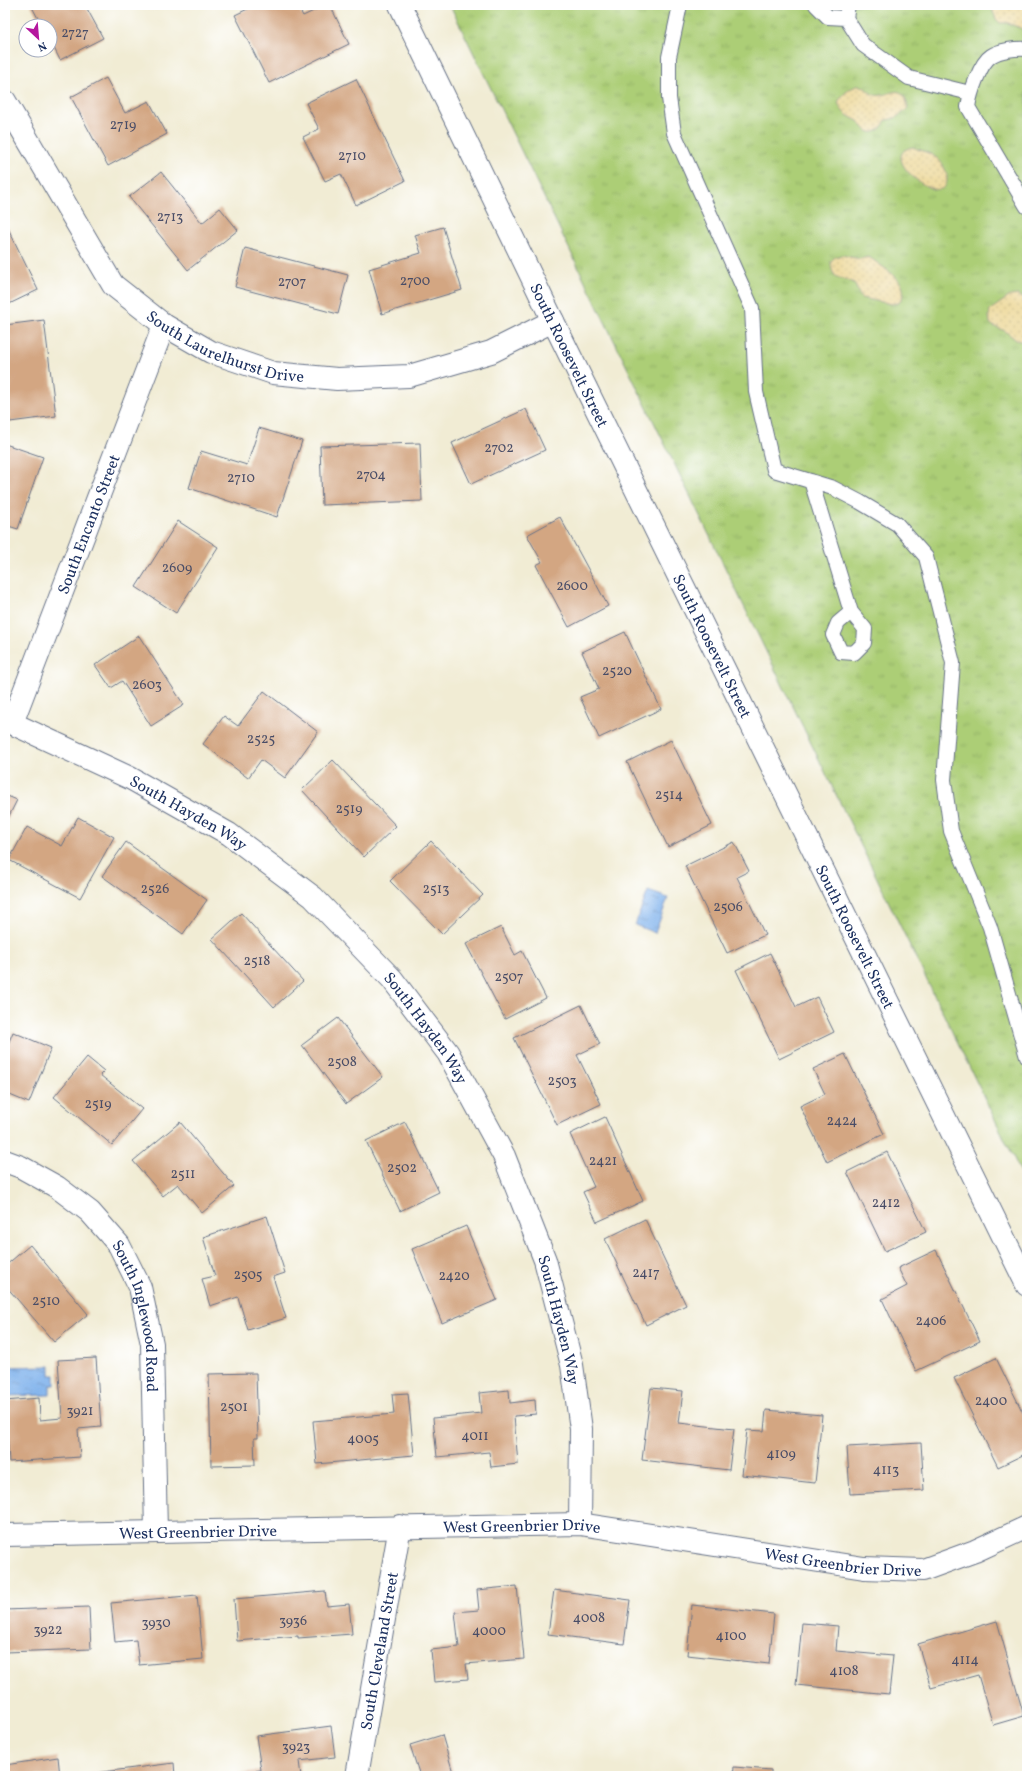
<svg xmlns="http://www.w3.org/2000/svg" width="1032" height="1781" font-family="Vollkorn,serif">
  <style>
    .grass { fill: url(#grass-tufts); stroke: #647e6a }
    .sand { fill: url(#sand-dots); stroke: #84847e }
    .water { fill: url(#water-ripples); stroke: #4e70a5 }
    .building { fill: #d3a682 }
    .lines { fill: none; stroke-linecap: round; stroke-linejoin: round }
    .service-casing { stroke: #667187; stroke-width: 16 }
    .minor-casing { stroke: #667187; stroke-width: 24 }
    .tertiary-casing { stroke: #667187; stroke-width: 24 }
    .service { stroke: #fff; stroke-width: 14 }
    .minor { stroke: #fff; stroke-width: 22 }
    .tertiary { stroke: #fff; stroke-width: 22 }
    .labels { text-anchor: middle; stroke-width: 4; stroke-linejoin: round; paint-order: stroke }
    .number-label { font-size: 14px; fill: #494d67 }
    .street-label { font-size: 16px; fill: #1b2f5e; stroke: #fff }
  </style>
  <defs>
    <pattern id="grass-tufts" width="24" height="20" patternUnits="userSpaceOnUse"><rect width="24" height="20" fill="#acce76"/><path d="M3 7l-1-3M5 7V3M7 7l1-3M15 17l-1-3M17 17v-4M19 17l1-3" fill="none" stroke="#93b168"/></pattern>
    <pattern id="sand-dots" width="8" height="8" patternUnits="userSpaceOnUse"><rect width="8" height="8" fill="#eeda9e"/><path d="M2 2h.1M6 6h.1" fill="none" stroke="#ccbb8a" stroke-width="1.8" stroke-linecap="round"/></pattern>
    <pattern id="water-ripples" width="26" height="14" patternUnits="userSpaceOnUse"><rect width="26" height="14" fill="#80b2ec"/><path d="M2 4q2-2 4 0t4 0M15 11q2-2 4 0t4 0" fill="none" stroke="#6891c2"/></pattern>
  </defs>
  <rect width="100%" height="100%" fill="#fff"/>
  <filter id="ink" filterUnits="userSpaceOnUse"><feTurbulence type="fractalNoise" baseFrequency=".025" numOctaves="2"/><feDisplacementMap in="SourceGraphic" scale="8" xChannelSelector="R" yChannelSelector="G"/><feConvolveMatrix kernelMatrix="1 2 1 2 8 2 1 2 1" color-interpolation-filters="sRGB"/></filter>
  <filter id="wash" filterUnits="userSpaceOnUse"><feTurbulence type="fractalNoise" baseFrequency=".012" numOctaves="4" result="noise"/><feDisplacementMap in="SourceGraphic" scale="16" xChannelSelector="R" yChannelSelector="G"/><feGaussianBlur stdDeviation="0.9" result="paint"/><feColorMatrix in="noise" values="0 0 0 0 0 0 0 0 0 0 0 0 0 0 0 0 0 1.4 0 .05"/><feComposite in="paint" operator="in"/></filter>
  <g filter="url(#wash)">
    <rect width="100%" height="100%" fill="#f1ecd4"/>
    <path class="grass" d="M450,5H1027V1185Z"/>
    <path class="sand" d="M987,5H1027V31L1008,23H1000L996,19L991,7Z
      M859,85C867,87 868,93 875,95C887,99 903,78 908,108C901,115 896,119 886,120C882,129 873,138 864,128C862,126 860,123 858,121C848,116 841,113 838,102C843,93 850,88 859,85Z
      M912,147C921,150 931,153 938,159C951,171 952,198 928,187C914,181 885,154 912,147Z
      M842,255L860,259L868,257L872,259C886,270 914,283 899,303L892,304L861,298L854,283C841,276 831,282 831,261L835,257Z
      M1017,295L1027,300V343L1016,340L1005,331L993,326L990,323L989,316L990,310L1010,296Z"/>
    <path class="water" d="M648,891L668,898L655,933L635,925Z
      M50,1366V1375H55V1385H50V1395L5,1396V1367Z"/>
    <g id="blocks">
      <path class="building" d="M31,5H85L103,38L60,60L50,40V26H42Z
        M256,5H297L303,16L326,5H330L349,44L269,83L235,15Z
        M106,78L125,113L149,101L167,134L108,166L71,97Z
        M356,79L405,181L356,205L341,174L325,181L303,137L319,129L306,103Z
        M161,172L202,223L220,208L238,230L188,270L129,197Z
        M5,222L38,290L5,306Z
        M443,227L462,290L382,314L369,269L421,253L415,235Z
        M245,248L348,275L338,314L235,287Z
        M44,320L56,416L10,422L5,381V325Z
        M526,409L545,450L471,484L452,443Z
        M259,428L302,441L277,517L189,488L201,451L247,465Z
        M420,443L422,501L322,505L320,446Z
        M5,444L43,457L18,529L5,525Z
        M560,517L608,606L569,627L536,565L542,562L527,535Z
        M178,521L218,547L176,613L136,587Z
        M625,632L661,709L599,738L580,697L599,689L582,652Z
        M139,636L184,705L151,726L122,681L111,688L95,665Z
        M264,691L318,732L285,778L261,760L248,778L203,744L224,716L238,726Z
        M671,740L712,825L668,847L627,762Z
        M333,760L396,826L364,857L302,790Z
        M5,795L17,800L5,824Z
        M78,817L114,837L80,898L9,860L27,827L62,846Z
        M431,841L483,895L442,934L390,881Z
        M126,842L207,900L183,934L102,876Z
        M734,842L749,871L737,877L765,935L727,953L685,866Z
        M241,913L303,981L274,1007L212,939Z
        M501,927L515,955L522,951L546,998L505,1019L466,944Z
        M770,953L796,1007L817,997L834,1032L779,1059L736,970Z
        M581,1005L600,1044L577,1055L601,1104L557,1125L514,1038Z
        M338,1018L383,1077L346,1104L302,1045Z
        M13,1032L51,1048L29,1103L5,1093V1051Z
        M845,1054L884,1134L827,1162L800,1106L825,1094L813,1069Z
        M87,1057L104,1071L100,1075L142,1109L112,1145L54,1097Z
        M605,1117L643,1201L597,1222L583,1192L594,1187L570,1134Z
        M180,1122L234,1186L202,1213L178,1184L163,1196L133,1161Z
        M405,1122L439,1192L400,1211L366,1141Z
        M887,1152L926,1232L885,1251L847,1172Z
        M267,1216L285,1273L273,1277L286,1318L248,1330L238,1297L210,1306L202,1279L215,1276L203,1237Z
        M645,1219L686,1305L646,1325L605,1239Z
        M466,1226L497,1300L442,1323L412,1249Z
        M30,1245L88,1314L54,1342L5,1285V1266Z
        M936,1250L980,1341L916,1371L882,1299L907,1286L898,1268Z
        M96,1358L101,1427L78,1429L80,1457L9,1462L5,1401L39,1398L40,1420L62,1418L58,1360Z
        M996,1358L1027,1421V1453L998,1467L954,1378Z
        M256,1373L258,1438H254L255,1465L211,1466L209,1374Z
        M651,1388L683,1391L679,1423L734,1429L729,1470L642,1460Z
        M509,1390L510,1403L535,1400L536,1414L514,1416L518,1464L491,1467L489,1452L437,1457L433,1418L481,1413L479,1393Z
        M408,1393L414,1455L317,1464L313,1421L394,1414L392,1394Z
        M766,1410L822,1415L815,1483L742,1475L747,1430L764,1431Z
        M921,1443L924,1490L850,1494L847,1447Z
        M517,1586L524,1659L466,1664L468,1679L434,1682L431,1650L459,1647L455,1612L479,1610L477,1590Z
        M554,1590L630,1600L624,1644L548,1634Z
        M325,1591L327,1606L349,1604L352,1634L298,1638V1636L237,1641L234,1599Z
        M197,1595L203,1659L139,1665L136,1640L115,1642L111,1603Z
        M1026,1603H1027V1645H1024Z
        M692,1605L774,1614L769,1664L687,1655Z
        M89,1607L91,1649L5,1652V1610Z
        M997,1621L1024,1716L993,1725L978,1675L931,1688L918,1644Z
        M802,1623L838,1626L836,1651L893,1656L889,1694L796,1685Z
        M331,1726L335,1757L299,1761L301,1776H222L261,1770L256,1736Z
        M442,1735L454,1776H420L410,1745Z
        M58,1757L60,1776H5V1765Z
        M174,1763L175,1776H79V1775Z
        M734,1767L771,1770V1776H733Z"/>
    </g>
  </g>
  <g filter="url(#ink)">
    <use href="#blocks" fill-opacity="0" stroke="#667187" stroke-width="1"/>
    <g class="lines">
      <defs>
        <path id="service" d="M680,5L669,57V98L674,133L752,308L756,392L774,470L833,488L860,502L897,524L926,557L953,663L944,780L951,831L990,927L1027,1057
          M816,5L828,17L846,18
          M848,5L846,18L863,45L909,78L970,93
          M1027,49C1016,48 1000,50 991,56C980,63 970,94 968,107L1027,207
          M811,481L851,612L838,623L833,635L841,652L854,653L864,643L865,629L851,612"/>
        <g id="minor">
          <path id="s1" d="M5,101L113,285L164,325L211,352L273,373L337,379L409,376L491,352L553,321"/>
          <path id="s2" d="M5,720L130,778L229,834L313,897L392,979L448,1053L504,1156L545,1260L572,1365L581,1429L580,1524"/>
          <path id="s3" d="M12,723L164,325"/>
          <path id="s4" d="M5,1161L21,1167L57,1187L90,1212L119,1245L140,1287L152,1344L156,1532"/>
          <path id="s5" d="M5,1535L580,1524L864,1568L923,1570L975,1551L1027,1527"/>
          <path id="s6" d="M357,1776L400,1526"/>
        </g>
        <g id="tertiary">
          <path id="s7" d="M400,5L553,321L1027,1285"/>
        </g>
      </defs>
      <use href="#service" class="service-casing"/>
      <use href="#minor" class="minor-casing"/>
      <use href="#tertiary" class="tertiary-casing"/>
      <use href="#service" class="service"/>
      <use href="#minor" class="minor"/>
      <use href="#tertiary" class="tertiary"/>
    </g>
  </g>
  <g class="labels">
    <g class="number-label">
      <text x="75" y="37">2727</text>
      <text x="123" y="129">2719</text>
      <text x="352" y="160">2710</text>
      <text x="170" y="221">2713</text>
      <text x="415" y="285">2700</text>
      <text x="292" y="286">2707</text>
      <text x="499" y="452">2702</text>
      <text x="371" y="479">2704</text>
      <text x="241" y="482">2710</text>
      <text x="177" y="572">2609</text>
      <text x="572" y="590">2600</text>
      <text x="617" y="675">2520</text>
      <text x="147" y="689">2603</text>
      <text x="261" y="743">2525</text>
      <text x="669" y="799">2514</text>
      <text x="349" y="813">2519</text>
      <text x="155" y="893">2526</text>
      <text x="436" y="893">2513</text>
      <text x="728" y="911">2506</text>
      <text x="257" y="965">2518</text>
      <text x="509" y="981">2507</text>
      <text x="342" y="1066">2508</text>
      <text x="562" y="1085">2503</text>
      <text x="98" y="1108">2519</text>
      <text x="842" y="1125">2424</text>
      <text x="603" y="1165">2421</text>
      <text x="402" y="1172">2502</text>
      <text x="183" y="1178">2511</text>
      <text x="886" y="1207">2412</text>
      <text x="646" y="1277">2417</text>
      <text x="248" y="1279">2505</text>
      <text x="454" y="1280">2420</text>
      <text x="46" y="1305">2510</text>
      <text x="931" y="1325">2406</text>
      <text x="991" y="1405">2400</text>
      <text x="234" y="1411">2501</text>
      <text x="80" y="1415">3921</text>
      <text x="475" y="1440">4011</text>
      <text x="363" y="1443">4005</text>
      <text x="781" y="1458">4109</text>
      <text x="886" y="1474">4113</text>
      <text x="589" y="1622">4008</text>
      <text x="293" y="1625">3936</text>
      <text x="156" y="1627">3930</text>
      <text x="48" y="1634">3922</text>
      <text x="489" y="1635">4000</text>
      <text x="731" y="1640">4100</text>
      <text x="965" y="1664">4114</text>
      <text x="844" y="1675">4108</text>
      <text x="296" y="1751">3923</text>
    </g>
    <g class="street-label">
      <text dy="6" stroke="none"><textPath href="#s1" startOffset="344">South Laurelhurst Drive</textPath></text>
      <text dy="6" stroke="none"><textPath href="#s7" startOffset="389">South Roosevelt Street</textPath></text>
      <text dy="6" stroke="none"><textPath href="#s3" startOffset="213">South Encanto Street</textPath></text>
      <text dy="6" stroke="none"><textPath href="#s7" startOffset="713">South Roosevelt Street</textPath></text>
      <text dy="6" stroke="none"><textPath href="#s2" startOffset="206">South Hayden Way</textPath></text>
      <text dy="6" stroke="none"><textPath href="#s7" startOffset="1037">South Roosevelt Street</textPath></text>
      <text dy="6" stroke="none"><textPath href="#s2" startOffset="530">South Hayden Way</textPath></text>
      <text dy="6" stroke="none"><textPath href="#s4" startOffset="218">South Inglewood Road</textPath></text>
      <text dy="6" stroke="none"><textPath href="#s2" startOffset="854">South Hayden Way</textPath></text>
      <text dy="6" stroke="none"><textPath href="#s5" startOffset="517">West Greenbrier Drive</textPath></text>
      <text dy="6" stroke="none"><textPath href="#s5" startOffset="193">West Greenbrier Drive</textPath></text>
      <text dy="6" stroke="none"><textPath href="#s5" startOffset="841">West Greenbrier Drive</textPath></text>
      <text dy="6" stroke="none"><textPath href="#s6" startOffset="127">South Cleveland Street</textPath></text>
    </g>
  </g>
  <rect width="1032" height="1781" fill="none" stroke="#fff" stroke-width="20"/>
  <g transform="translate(38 38) rotate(154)"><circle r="19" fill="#ffffff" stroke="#a4acbf"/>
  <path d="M0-3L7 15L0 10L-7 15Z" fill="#b5179e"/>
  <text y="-6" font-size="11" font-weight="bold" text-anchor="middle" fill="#1b2f5e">N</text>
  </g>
</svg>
